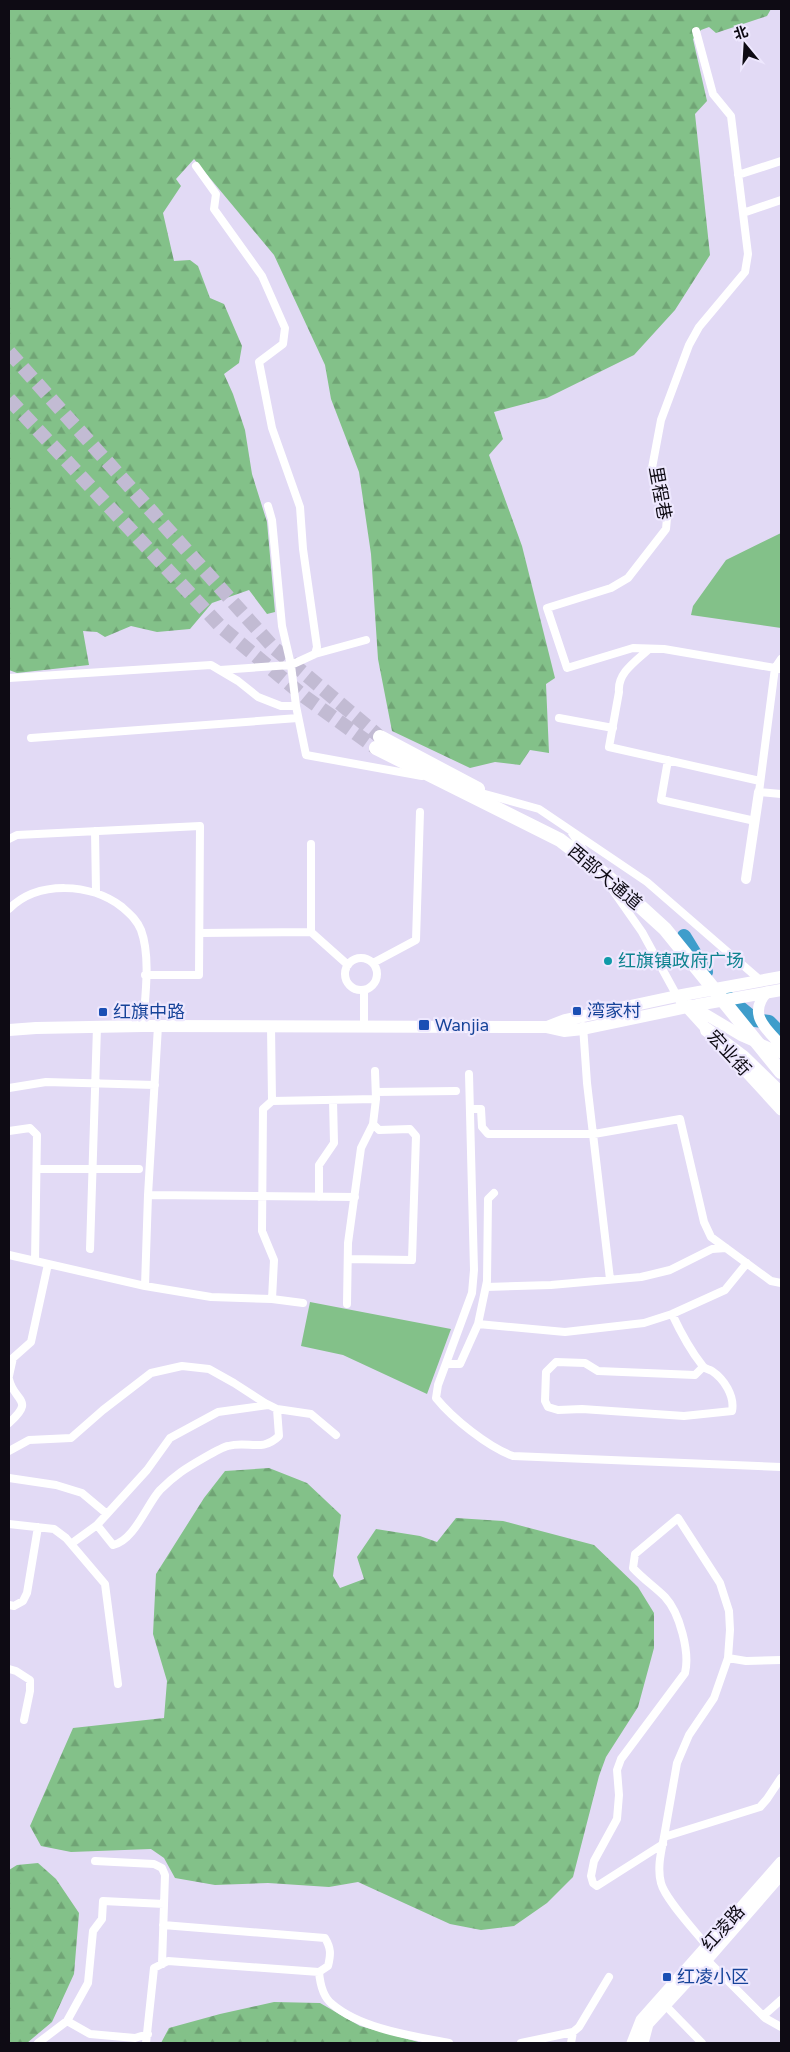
<svg xmlns="http://www.w3.org/2000/svg" width="790" height="2052" font-family="Figtree,'Noto Sans SC',sans-serif">
  <style>
    .forest { fill: url(#forest-firs) }
    .pitch { fill: #83c189 }
    .lines { fill: none; stroke-linecap: round; stroke-linejoin: round }
    .river { stroke: #3f9dcb; stroke-width: 14 }
    .trunk-tunnel { stroke: #c2bbd3; stroke-width: 14; stroke-dasharray: 14 7; stroke-linecap: butt }
    .minor { stroke: #fff; stroke-width: 8 }
    .tertiary { stroke: #fff; stroke-width: 10 }
    .secondary { stroke: #fff; stroke-width: 11 }
    .primary { stroke: #fff; stroke-width: 12 }
    .trunk { stroke: #fff; stroke-width: 14 }
    .culture-dot { fill: #0f9aa8; stroke: #eee8fe; stroke-width: 2 }
    .transit-dot { fill: #1a4fb4; stroke: #eee8fe; stroke-width: 2 }
    .labels { text-anchor: middle; stroke-width: 4.5; stroke-linejoin: round; paint-order: stroke }
    .street-label { font-size: 18px; fill: #0e0b14; stroke: #eee8fe }
    .culture-label { font-size: 18px; fill: #0d838f; stroke: #eee8fe; text-anchor: start }
    .transit-label { font-size: 18px; fill: #164399; stroke: #eee8fe; text-anchor: start }
  </style>
  <defs>
    <pattern id="forest-firs" width="22" height="20" patternUnits="userSpaceOnUse" patternTransform="scale(1.25)"><rect width="22" height="20" fill="#83c189"/><path d="M5 1l3.5 6h-7zM16 11l3.5 6h-7z" fill="#70a475"/></pattern>
  </defs>
  <rect width="100%" height="100%" fill="#e2daf5"/>
  <path class="forest" d="M9,9H771L767,16L716,33L709,27L701,30L693,39L707,101L695,114L710,255L675,310L634,355L547,398L494,412L503,439L489,455L522,546L555,678L546,684L549,753L530,750L520,765L495,762L470,768L392,731L378,659L371,554L359,472L331,399L325,365L274,255L194,159L176,179L181,186L163,213L174,261L190,260L198,266L210,298L224,304L242,346L239,363L224,374L233,394L245,430L252,474L267,522L275,612L267,614L249,590L212,603L190,629L157,632L131,626L105,637L97,632L83,631L89,665L17,673L9,670Z
    M269,1468L307,1483L341,1515L333,1576L340,1588L364,1579L357,1557L376,1529L420,1536L437,1542L456,1518L503,1521L594,1545L638,1587L654,1613V1648L638,1707L606,1757L599,1776L573,1877L547,1903L514,1926L481,1930L450,1924L358,1882L329,1887L268,1883L215,1885L175,1878L164,1858L151,1849L71,1852L41,1846L30,1826L73,1728L164,1718L167,1681L153,1634L156,1574L204,1498L225,1471Z
    M38,1863L56,1879L79,1913L74,1974L52,2022L27,2043H9V1870L17,1865Z
    M274,2002L320,2003L360,2026L422,2043H161L169,2028L220,2014Z"/>
  <path class="pitch" d="M781,533V628L691,615L693,606L726,560Z
    M310,1302L451,1329L427,1394L343,1355L301,1346Z"/>
  <g class="lines">
    <path class="river" d="M684,936L706,972
      M722,993L755,1020L769,1022L781,1034"/>
    <path class="trunk-tunnel" d="M9,352L274,648L380,737
      M9,399L221,627L305,697L376,748"/>
    <path class="minor" d="M696,31L713,94L731,116L748,254L745,272L699,327L689,345L661,420L652,468L667,518L666,529L628,578L611,588L547,608L567,668L633,648L664,649L781,669
      M196,166L216,194L214,209L262,276L285,328L283,344L259,362L272,428L300,507L303,549L317,647L315,654L291,665L220,670
      M738,175L781,161
      M743,213L781,200
      M268,506L272,520L282,626L291,665L296,706L306,755L422,776
      M649,649C636,661 617,673 619,692L609,747L760,781
      M315,654L366,640
      M781,659L775,668L759,792L781,794
      M9,678L211,665L238,681L258,697L281,706H296
      M559,718L613,728
      M31,738L298,718
      M668,760L661,800L755,821
      M474,791L539,809L647,882L760,980
      M95,831L96,892
      M572,833L588,857
      M9,839L17,835L200,826L199,975H145
      M311,844V932L348,965
      M607,882L642,932L677,996
      M9,909C38,880 91,883 122,907C131,915 137,920 141,930C151,957 145,997 143,1026
      M200,933L311,932
      M345 974a16 16 0 1 1 32 0a16 16 0 1 1-32 0Z
      M373,963L416,940L420,812
      M271,1026L272,1101L376,1099L375,1071
      M364,1026V990
      M583,1026L587,1083L610,1279
      M469,1074L474,1270L472,1293L438,1385L436,1398C452,1418 488,1447 513,1456L781,1467
      M9,1088L46,1082L155,1085
      M376,1092L456,1091
      M272,1101L263,1109L262,1231L274,1260L272,1299
      M470,1109H481L482,1127L488,1134H594L680,1119L704,1222L711,1237L771,1281L781,1283
      M9,1131L30,1128L37,1135L35,1261
      M37,1169H139
      M148,1195L355,1197
      M319,1197V1165L334,1143L333,1100
      M90,1249L97,1027
      M9,1255L145,1286L211,1297L272,1299L303,1303
      M348,1259L412,1260L416,1136L410,1129L379,1130L373,1124
      M145,1286L148,1195L158,1026
      M486,1287L551,1285L641,1277L670,1270L712,1249L726,1248
      M347,1304L348,1243L361,1148L373,1124L376,1099
      M672,1314C680,1331 690,1350 702,1365C704,1369 708,1369 712,1371C724,1379 735,1396 732,1411L684,1416L582,1409L558,1410L548,1407L545,1401L546,1372L556,1362L585,1363L598,1371L695,1375L703,1367
      M478,1324L565,1332L644,1323L672,1314L725,1290L747,1263
      M446,1364H460L478,1324L487,1281L488,1199L494,1193
      M9,1376L13,1358L31,1342L48,1264
      M9,1379C14,1402 36,1399 9,1423
      M9,1451L29,1440L71,1438L103,1410L151,1373L182,1366L209,1369L234,1383L265,1403L277,1409L311,1414L336,1435
      M9,1478L56,1485L82,1493L107,1514
      M9,1524L54,1529L66,1538L105,1584L118,1684
      M97,1525L113,1545C134,1541 147,1504 160,1490C166,1484 174,1477 181,1472C188,1467 221,1447 228,1446C249,1440 261,1453 279,1436L277,1409
      M75,1541L97,1525L147,1470L170,1438L218,1412L268,1405
      M9,1605L14,1606L23,1601L27,1593L38,1527
      M728,1658L746,1661L781,1660
      M9,1669L16,1671L30,1680V1691L24,1720
      M664,1837L760,1807L767,1799L781,1778
      M663,1844L597,1886L593,1883L591,1876L594,1861L617,1819L619,1795L617,1770L621,1759L685,1673C690,1653 680,1613 665,1597C655,1587 643,1579 633,1568L635,1554L678,1518L720,1583L729,1611L730,1630L728,1658L714,1698L689,1735L677,1763L664,1837C661,1852 657,1868 661,1883C665,1899 696,1932 707,1946
      M95,1861L154,1864L162,1868L165,1875L162,1964
      M707,1960L765,2018L781,2027
      M319,1972C320,1983 323,1997 332,2004C361,2029 413,2036 449,2043
      M665,2005L702,2043
      M763,2016L781,2000
      M67,2021L90,2034L135,2038L148,2034
      M38,2043L67,2021L88,1983L93,1931L102,1919L103,1901L164,1904
      M146,2043L154,1968L168,1961L319,1972L328,1966C331,1954 331,1948 325,1938L163,1925
      M521,2043L573,2032L579,2027L609,1977
      M571,2043L573,2032"/>
    <path class="tertiary" d="M746,879L759,792"/>
    <path class="secondary" d="M767,992C747,1014 766,1029 781,1045
      M681,1001L712,1035
      M690,1005L742,1036L781,1053
      M725,1049L781,1110
      M632,2043L641,2020L781,1862
      M643,2043L648,2024L707,1960L781,1875"/>
    <path class="primary" d="M547,1027L565,1020L677,996L781,977
      M9,1030L36,1028L143,1026L546,1027L564,1031L583,1029L697,1005L781,990"/>
    <path class="trunk" d="M380,737L478,789
      M376,748L560,840L608,877L665,929L781,1072
      M707,1030L743,1057L781,1094"/>
  </g>
  <circle class="culture-dot" cx="608" cy="961" r="5"/>
  <g class="transit-dot">
    <rect x="572" y="1006" width="10" height="10" rx="2.5"/>
    <rect x="98" y="1007" width="10" height="10" rx="2.5"/>
    <rect x="418" y="1019" width="12" height="12" rx="2.5"/>
    <rect x="662" y="1972" width="10" height="10" rx="2.5"/>
  </g>
  <g class="labels">
    <g class="street-label">
      <text transform="translate(660 493) rotate(80)" y="6">里程巷</text>
      <text transform="translate(605 877) rotate(40)" y="6">西部大通道</text>
      <text transform="translate(729 1053) rotate(47)" y="6">宏业街</text>
      <text transform="translate(723 1928) rotate(-48)" y="6">红凌路</text>
    </g>
    <g class="culture-label">
      <text x="618" y="967">红旗镇政府广场</text>
    </g>
    <g class="transit-label">
      <text x="587" y="1017">湾家村</text>
      <text x="113" y="1018">红旗中路</text>
      <text x="435" y="1031">Wanjia</text>
      <text x="677" y="1983">红凌小区</text>
    </g>
  </g>
  <rect width="790" height="2052" fill="none" stroke="#0e0b14" stroke-width="20"/>
  <g transform="translate(745 45) rotate(342)" stroke="#eee8fe" stroke-width="4" paint-order="stroke">
  <path d="M0-4L9 19L0 12L-9 19Z" fill="#0e0b14"/>
  <text y="-8" font-size="14" font-weight="bold" text-anchor="middle" fill="#0e0b14">北</text>
  </g>
</svg>
